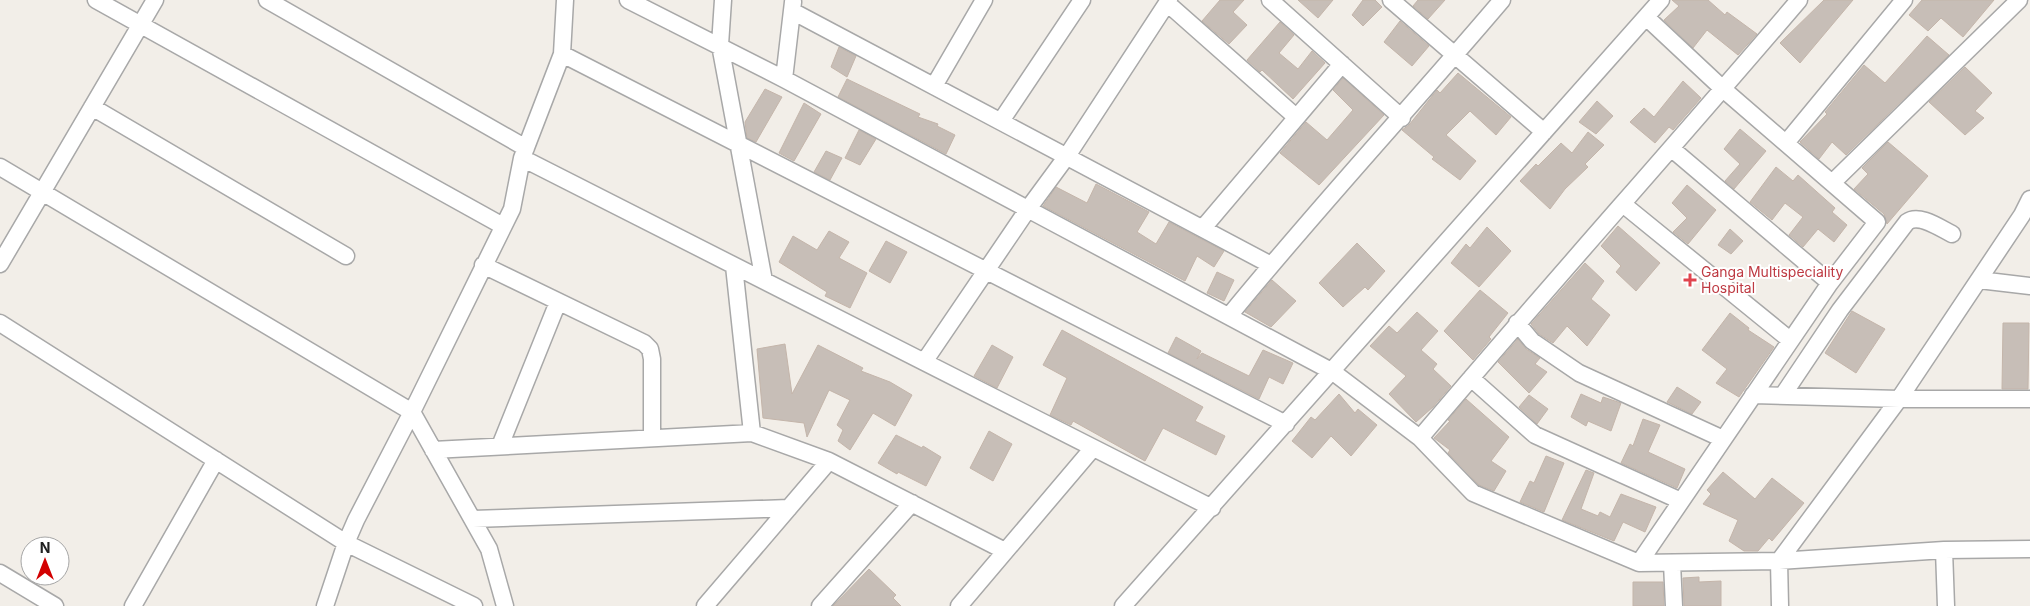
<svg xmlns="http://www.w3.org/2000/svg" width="2030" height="606" font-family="Inter,sans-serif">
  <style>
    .building { fill: #c7beb7; stroke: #c4b5aa }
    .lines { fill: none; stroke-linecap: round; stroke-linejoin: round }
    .minor-casing { stroke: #a8a8a8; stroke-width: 19 }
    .minor { stroke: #fff; stroke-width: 16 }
    .health-dot { fill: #e0444e; stroke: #fff; stroke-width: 2 }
    .labels { text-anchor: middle; stroke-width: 4; stroke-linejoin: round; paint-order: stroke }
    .health-label { font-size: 14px; fill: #be3a42; stroke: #fff; text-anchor: start }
  </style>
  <rect width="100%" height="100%" fill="#f2eee8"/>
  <path class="building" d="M1220,0H1244L1233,12L1247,25L1229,44L1202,21Z
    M1298,0H1333L1318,18Z
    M1363,0H1375L1382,7L1363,26L1352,15Z
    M1418,0H1445L1428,19L1413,6Z
    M1672,0H1708L1725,15L1727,12L1757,34L1738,55L1707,30L1693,48L1664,20L1679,6Z
    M1824,0H1853L1800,63L1780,43Z
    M1922,0H1994L1963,37L1941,18L1928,31L1909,15Z
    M1400,21L1429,46L1412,66L1384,42Z
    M1280,22L1294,35L1279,53L1298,69L1312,51L1325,63L1293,99L1262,70L1260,72L1247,60Z
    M1927,36L1949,55L1846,155L1832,142L1819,159L1800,142L1827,114L1825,112L1864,65L1885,83Z
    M839,47L856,56L847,77L831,67Z
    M1965,67L1992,93L1975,111L1984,118L1965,135L1929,102Z
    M1458,73L1511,117L1496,135L1470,111L1446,135L1476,161L1460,180L1432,159L1434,157L1402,130L1409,125L1437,90L1440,93Z
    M1343,78L1384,115L1319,185L1280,153L1306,122L1327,140L1353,110L1333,90Z
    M847,79L920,114L918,117L938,124L937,126L955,135L946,154L838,97Z
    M1683,81L1701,98L1673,130L1669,127L1655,143L1630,122L1644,108L1654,117Z
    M765,89L782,97L756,142L747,138L745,122Z
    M1597,101L1613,116L1596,134L1579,122Z
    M804,103L821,114L794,161L779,153Z
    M1740,129L1766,151L1734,189L1725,181L1740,164L1724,149Z
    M859,130L876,139L860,165L845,158Z
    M1588,132L1604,145L1585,164L1588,167L1565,189L1550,209L1520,181L1536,164L1538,166L1561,143L1572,153Z
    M1888,142L1928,176L1887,224L1884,214L1854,189L1868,174L1862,168Z
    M826,151L842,158L830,180L814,172Z
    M1776,167L1793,181L1798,175L1835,208L1832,212L1847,225L1834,242L1818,229L1803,247L1789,235L1803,217L1785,203L1772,220L1750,202Z
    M1096,184L1149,212L1137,232L1156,244L1169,222L1224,251L1214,267L1197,256L1185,281L1043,206L1056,187L1087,203Z
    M1687,185L1716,210L1688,244L1673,232L1687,218L1672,203Z
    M1618,226L1660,263L1636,291L1616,272L1621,266L1601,246Z
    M1487,227L1511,251L1479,287L1451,263L1466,244L1470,248Z
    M1730,229L1743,241L1731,254L1718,245Z
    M829,231L849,242L839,258L867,273L850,308L825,296L827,292L779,262L793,236L817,250Z
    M886,241L907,252L890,283L869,271Z
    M1357,243L1385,271L1368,290L1365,287L1343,307L1319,283Z
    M1585,263L1604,281L1591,299L1610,315L1587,346L1567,326L1553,343L1539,334L1531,324Z
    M1217,272L1234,280L1224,301L1207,293Z
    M1272,280L1296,301L1271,327L1245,312Z
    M1480,290L1508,313L1489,337L1491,339L1473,360L1444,331Z
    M1852,311L1885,329L1856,373L1825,353Z
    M1417,312L1438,331L1421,350L1437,364L1433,369L1451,386L1433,407L1416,422L1389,394L1406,376L1370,346L1389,326L1397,333Z
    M1730,313L1749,328L1748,330L1774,347L1739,397L1716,383L1727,369L1702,350Z
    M2003,323H2029L2028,389H2002Z
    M1062,330L1203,407L1195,421L1225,436L1216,455L1163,428L1145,461L1073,421L1071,425L1050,415L1067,378L1043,365Z
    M1176,337L1201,351L1197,359L1202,353L1249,376L1263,350L1293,363L1283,384L1269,377L1259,399L1168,353Z
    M1518,339L1526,349L1540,358L1535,364L1547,372L1529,393L1498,362Z
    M785,344L792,394L818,345L863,368L861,371L890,382L912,395L895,426L873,413L850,450L838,441L843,430L837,425L850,400L829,390L807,437L804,423L763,418L757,349Z
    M992,345L1013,357L997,388L974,376Z
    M1677,387L1701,402L1692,414L1667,402Z
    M1339,394L1355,413L1358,409L1377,425L1351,456L1331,436L1312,458L1292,441L1311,417L1315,420Z
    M1581,394L1601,403L1603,397L1621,403L1611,431L1588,421L1586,426L1571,417Z
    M1529,395L1548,409L1537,424L1519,407Z
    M1466,399L1509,437L1491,461L1506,471L1494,491L1479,485L1448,453L1450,450L1434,438L1450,421L1448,420Z
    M1643,419L1660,425L1648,452L1685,469L1677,488L1621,463L1630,444L1633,446Z
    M989,431L1012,444L993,481L970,468Z
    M896,435L922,448L923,446L941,457L926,486L898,472L897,474L878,463Z
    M1546,456L1564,463L1544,512L1520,502L1530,481L1534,483Z
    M1586,470L1594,473L1581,509L1598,516L1600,512L1610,517L1621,494L1656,507L1645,532L1623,522L1614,541L1562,520Z
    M1723,472L1755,499L1772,478L1804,503L1772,541L1769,538L1758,551H1744L1729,541L1738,520L1703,504L1711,494L1707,490Z
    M869,569L896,595L893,598L901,606H833Z
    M1699,577V582L1721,581V606H1684L1683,578Z
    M1633,582H1663L1664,606H1633Z"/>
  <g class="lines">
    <defs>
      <path id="minor" d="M96,0L503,226
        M267,0L526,148
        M628,0L784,79L1333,372L1420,438L1473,493L1639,563L1779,561L1944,550L2030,549
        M723,0L720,45L764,281
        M1270,0L1402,118
        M1391,0L1544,132
        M1167,3L1296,117
        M792,11L1271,265
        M562,54L1286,424
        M784,79L793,2
        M934,86L984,0
        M92,107L346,256
        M1001,121L1082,0
        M1786,143L1904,0
        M1672,149L1830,283
        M522,158L1212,508
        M0,167L412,412L489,549L505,606
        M1832,183L2019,0
        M1624,205L1790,340
        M1203,228L1342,64
        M0,264L155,0
        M483,265L644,343L650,349L652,359V438
        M1979,280L2030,286
        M1229,316C1317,208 1412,106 1502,0
        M0,323L346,543L474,606
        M1517,323L1532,341L1579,373L1723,439
        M924,362L1028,209L1067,156L1169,0
        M1471,378L1535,435L1681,501
        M1753,395L1899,399H2030
        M1783,395L1840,310L1907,222C1919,213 1940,228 1952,234
        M752,433L829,461
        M1420,438C1545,290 1674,147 1799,0
        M500,446L558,302
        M433,450L752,433L734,266
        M473,519L789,508
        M1944,550L1946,606
        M1639,563L1830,283L1877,222L1723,89L1646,17
        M1672,563L1674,606
        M0,573L55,606
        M133,606L216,460
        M325,606L346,543L356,520L412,412L512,209L522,158L562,54L565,0
        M705,606L829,461L1005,551
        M820,606L912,503
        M959,606L1093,448
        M1123,606L1661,0
        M1780,606L1779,561L1899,399L2022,215L2030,199"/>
    </defs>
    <use href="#minor" class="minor-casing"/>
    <use href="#minor" class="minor"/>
  </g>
  <path class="health-dot" d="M1687.5 272.5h5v5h5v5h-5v5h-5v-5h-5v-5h5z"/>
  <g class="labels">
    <g class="health-label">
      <text x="1701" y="277">Ganga Multispeciality<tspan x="1701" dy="16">Hospital</tspan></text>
    </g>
  </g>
  <g transform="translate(45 561)"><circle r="24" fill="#ffffff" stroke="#a6a6a6"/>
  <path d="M0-4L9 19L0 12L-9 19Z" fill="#d30001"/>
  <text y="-8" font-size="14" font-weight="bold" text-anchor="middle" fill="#212121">N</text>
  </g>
</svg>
